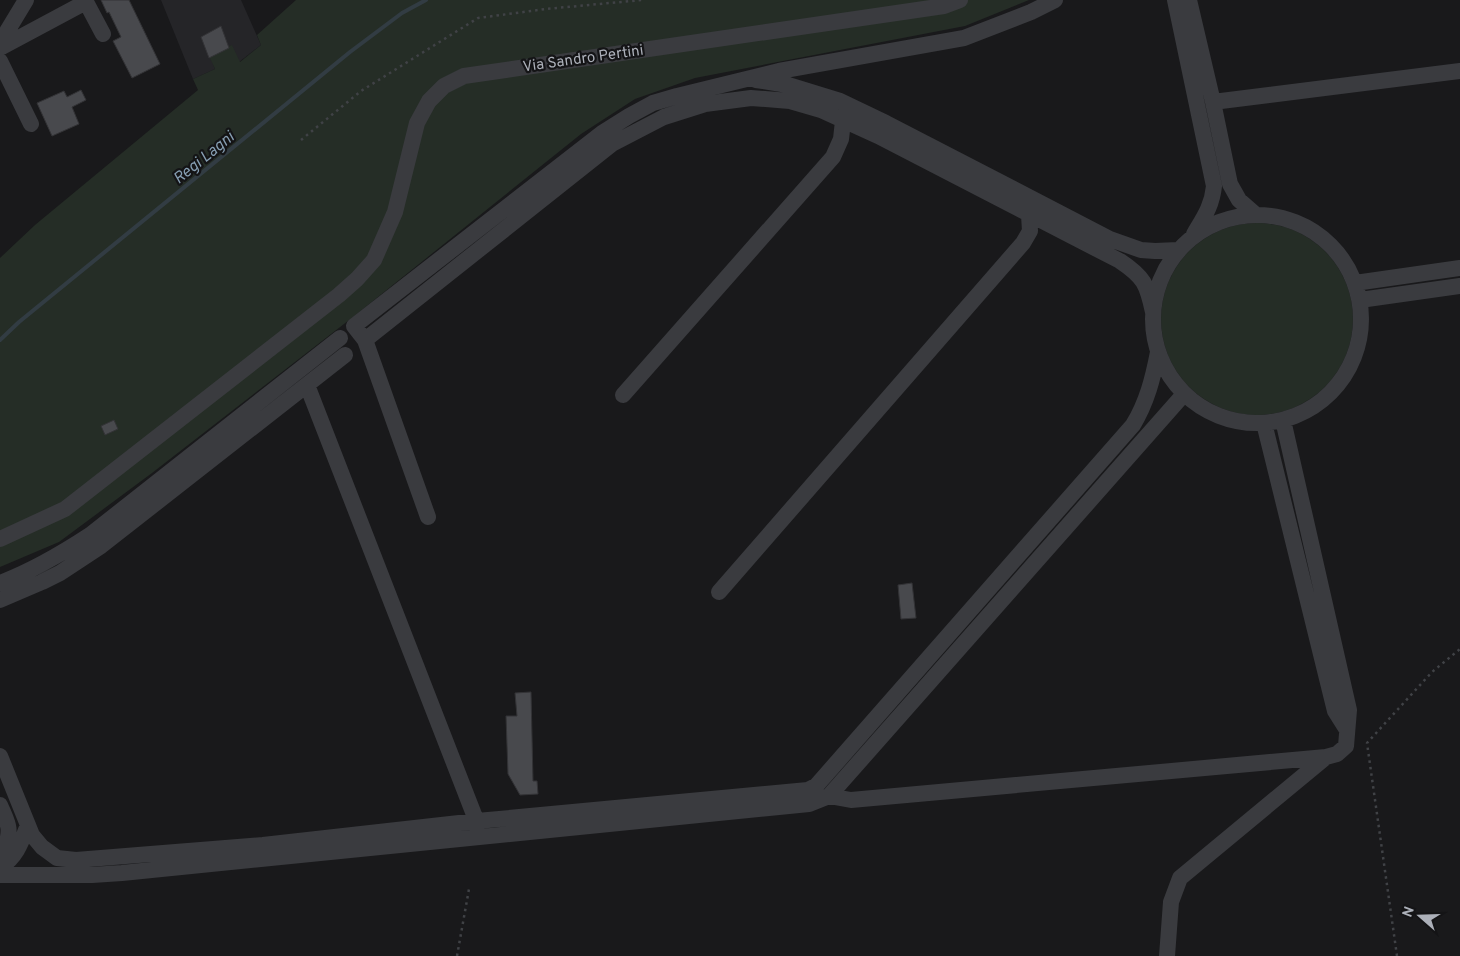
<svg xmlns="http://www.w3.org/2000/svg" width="1460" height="956" font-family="Overpass,sans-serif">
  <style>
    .built { fill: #252528 }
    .green { fill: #252d26 }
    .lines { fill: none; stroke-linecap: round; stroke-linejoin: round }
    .stream { stroke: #323c43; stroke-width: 4 }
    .building { fill: #48494d; stroke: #333336 }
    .path { stroke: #404246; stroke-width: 2.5; stroke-dasharray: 2.5 4; stroke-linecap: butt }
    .minor { stroke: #3a3b3f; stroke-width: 16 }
    .labels { text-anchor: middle; stroke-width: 4.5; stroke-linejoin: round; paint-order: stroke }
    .street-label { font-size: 15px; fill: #acb0b9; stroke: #141416 }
    .water-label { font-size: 16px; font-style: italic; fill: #869eb2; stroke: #141416 }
  </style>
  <rect width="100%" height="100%" fill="#19191b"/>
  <path class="built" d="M161,0H241L261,45L239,62L210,56L215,69L193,79Z"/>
  <path class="green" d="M296,0H1029L965,26L695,78L635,99L581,134L353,317L152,473L59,542L0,567V258L35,225L198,90L193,79L215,69L209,56L232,45L240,62L261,45L257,35Z
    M1161 319a96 96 0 1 1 192 0a96 96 0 1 1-192 0Z"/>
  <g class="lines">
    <path class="stream" d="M0,340L19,322L350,52L402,13L426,0"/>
  </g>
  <path class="building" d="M101,0H129L160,64L132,78L113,41L121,37L109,12L107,13Z
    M221,26L229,48L209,58L201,37Z
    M81,90L86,100L72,107L79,124L52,136L37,103L64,91L67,97Z
    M114,420L118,429L105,435L101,426Z
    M912,583L916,618L901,619L898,585Z
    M531,692L533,781H537L538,794L520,795L508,774L506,716H517L515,693Z"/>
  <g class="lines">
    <path class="path" d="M301,140L361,91L478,18L546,9L642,0
      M457,956L469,889
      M1397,956L1367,743L1432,672L1460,649"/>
    <path class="minor" d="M1175,0L1214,186C1212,206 1204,217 1194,234
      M1189,0L1213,102L1230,184L1239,200L1255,214
      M0,43L26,0
      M0,48L86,2L103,34
      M0,61L31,124
      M756,80L788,85L840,101L886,123L1110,239L1141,250L1155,251L1178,250
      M1213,102L1460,71
      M1153 319a104 104 0 1 1 208 0a104 104 0 1 1-208 0Z
      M1355,283L1460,268
      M1360,300L1460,286
      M365,340L612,144L664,117L705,104L751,98L790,101L821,110L878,136L1120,261C1144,277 1147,284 1153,312
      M307,385L480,830
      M623,395L833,157L841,139L843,121
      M1264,423L1335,711L1347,730
      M428,517L365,340L354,326L602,133L629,116L653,103L677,96L779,71L964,38L1031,12L1055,0
      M0,539L65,509L339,295L357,279L374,260L395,212L417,123L429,101L444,86L464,76L944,6L960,0
      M0,583C32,571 61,554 90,535L340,338
      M719,592L1023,243L1030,231L1029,215
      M0,600L42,582L60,573L101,546L345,355
      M0,756L32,835L42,847L57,858L76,860L263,845L477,821L808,790L816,786L1133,425C1147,402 1153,378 1158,352
      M829,796L851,800L1326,757L1337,754L1346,746L1349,710L1283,420
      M0,805C8,824 12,827 5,849L0,852
      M0,868C17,856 21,843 28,825
      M0,875H92L122,873L809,804L829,796L1184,394
      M1167,956L1171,902L1180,878L1326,757"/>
  </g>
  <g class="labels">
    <g class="street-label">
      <text transform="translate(583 58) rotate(-8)" y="5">Via Sandro Pertini</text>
    </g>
    <g class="water-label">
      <text transform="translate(203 157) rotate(-39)" y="6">Regi Lagni</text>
    </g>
  </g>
  <g transform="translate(1420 916) rotate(290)" stroke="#141416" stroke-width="4" paint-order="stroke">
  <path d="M0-4L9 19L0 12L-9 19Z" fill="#acb0b9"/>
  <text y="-8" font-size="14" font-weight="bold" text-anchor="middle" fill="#acb0b9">N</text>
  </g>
</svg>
